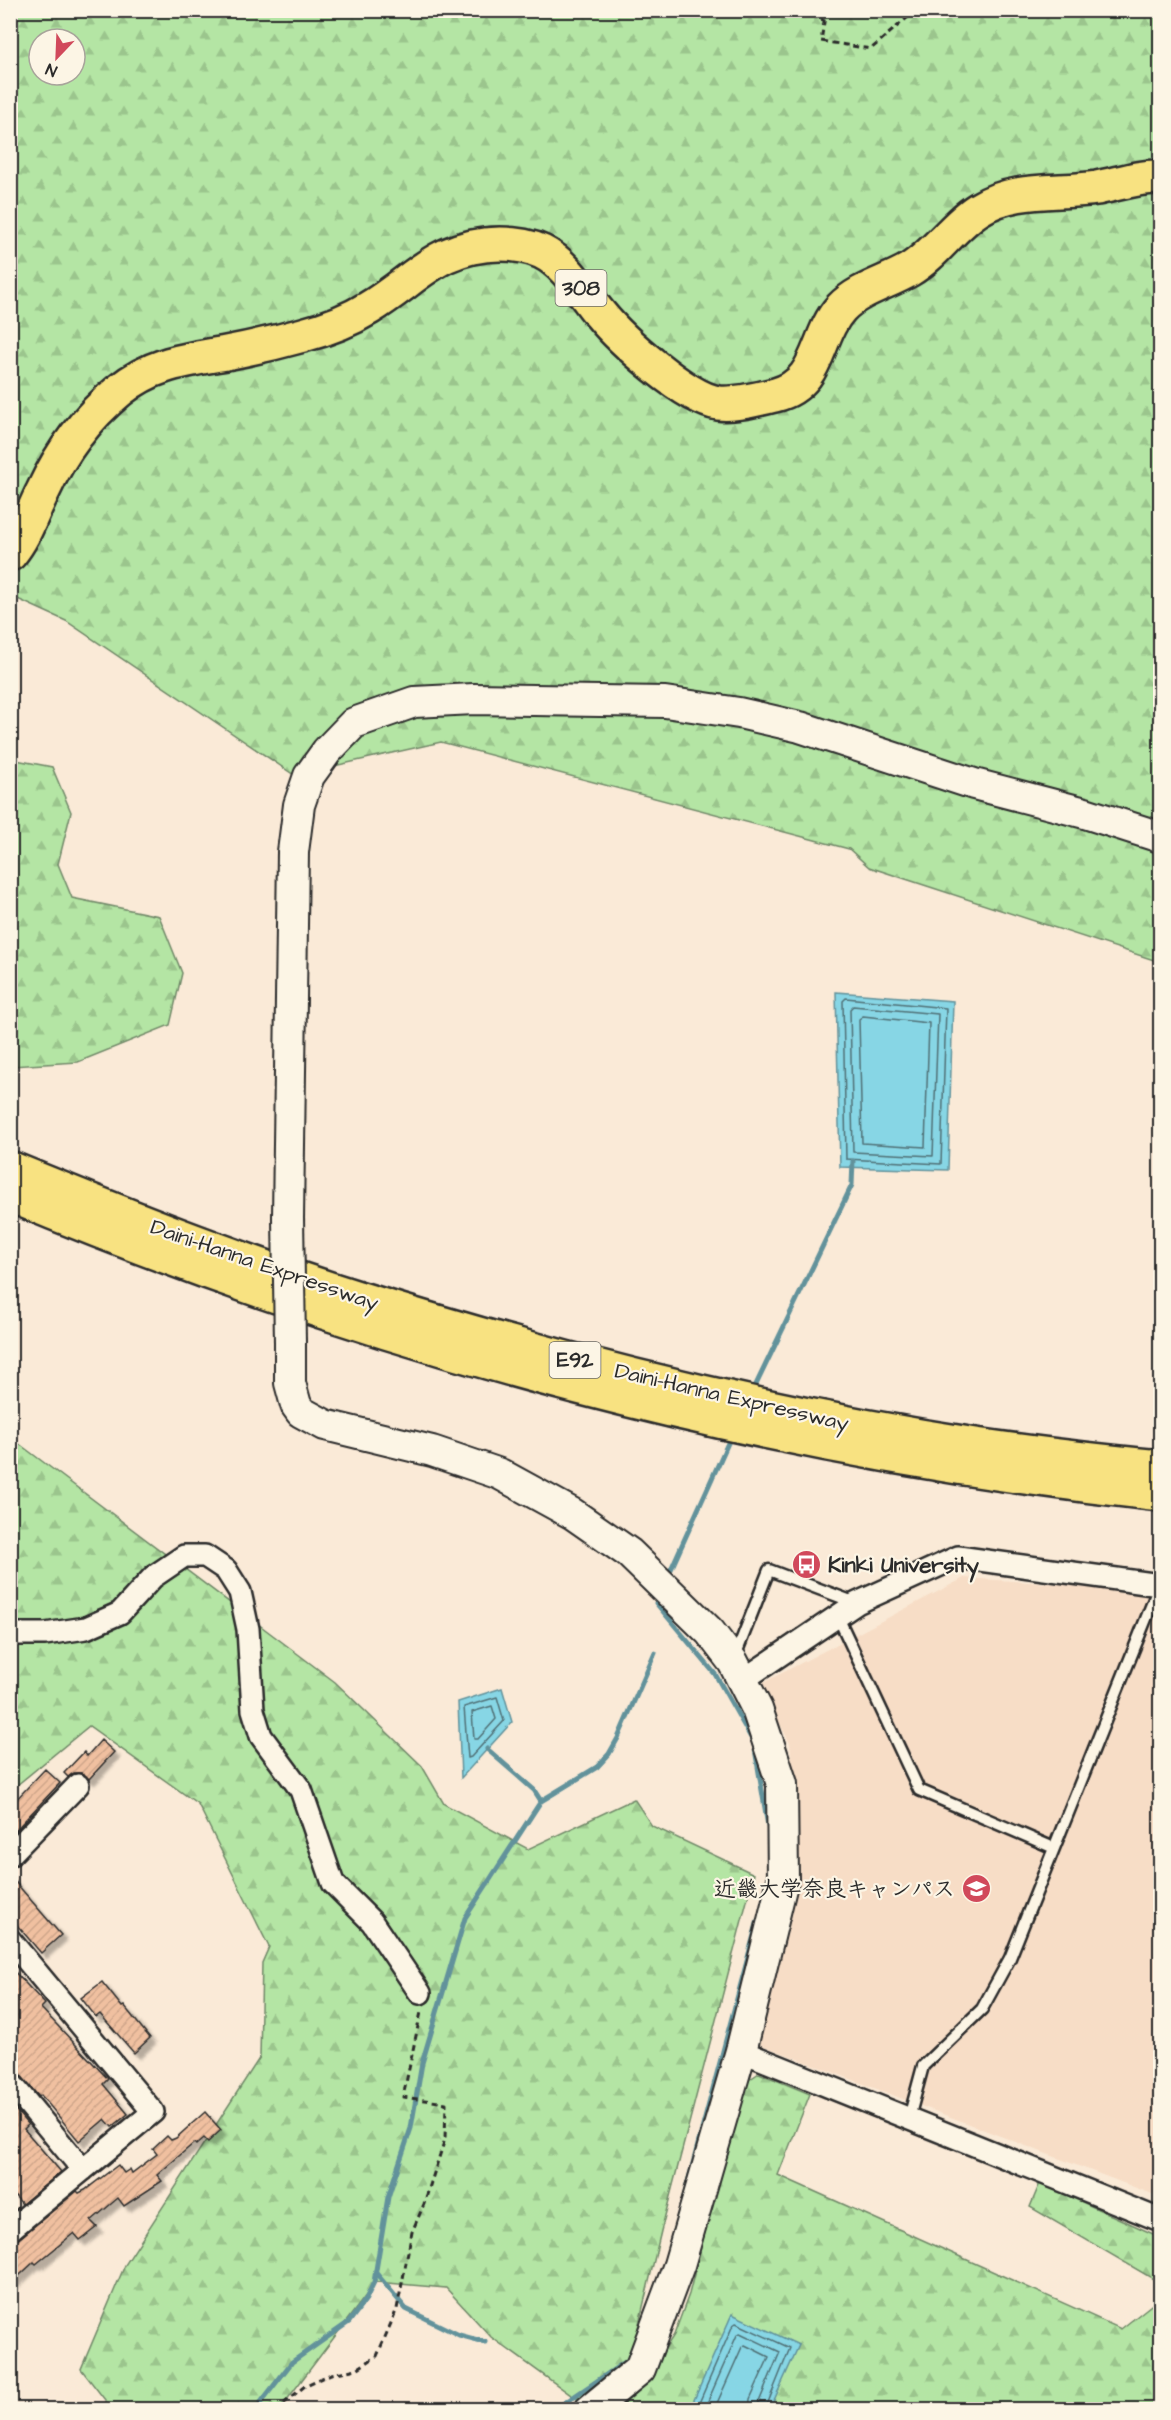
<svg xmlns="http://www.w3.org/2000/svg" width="1171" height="2420" font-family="'Architects Daughter','Klee One',sans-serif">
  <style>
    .built { fill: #f7ddc6 }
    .forest { fill: url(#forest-firs); stroke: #708868; stroke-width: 1.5; fill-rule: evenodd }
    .water { fill: #87d6e5; stroke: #62929b; stroke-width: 1.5 }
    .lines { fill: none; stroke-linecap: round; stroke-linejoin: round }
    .shore { stroke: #506f75; stroke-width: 1.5 }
    .stream { stroke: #62929b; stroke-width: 5 }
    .building { fill: url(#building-hatch); stroke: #2b2b2b; stroke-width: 1.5; filter: url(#shadow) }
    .lane-casing { stroke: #2b2b2b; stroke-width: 15 }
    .street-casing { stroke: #2b2b2b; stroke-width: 26 }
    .secondary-casing { stroke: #2b2b2b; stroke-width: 34 }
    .highway-casing { stroke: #2b2b2b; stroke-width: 38 }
    .path { stroke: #2b2b2b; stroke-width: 3; stroke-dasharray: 6 4.5; stroke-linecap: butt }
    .lane { stroke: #fcf5e5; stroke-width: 10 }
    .street { stroke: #fcf5e5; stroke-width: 21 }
    .secondary { stroke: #fcf5e5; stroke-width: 30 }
    .highway { stroke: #f8e281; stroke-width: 33 }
    .secondary-bridge-casing { stroke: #2b2b2b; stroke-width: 34; stroke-linecap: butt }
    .secondary-bridge { stroke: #fcf5e5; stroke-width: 30 }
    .labels { text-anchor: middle; stroke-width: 4.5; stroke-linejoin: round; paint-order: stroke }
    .shield { fill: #fcf5e5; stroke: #6a6863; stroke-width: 1.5 }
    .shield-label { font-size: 21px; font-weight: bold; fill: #2b2b2b }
    .street-label { font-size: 22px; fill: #2b2b2b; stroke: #fcf5e5 }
    .poi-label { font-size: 22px; font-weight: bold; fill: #2b2b2b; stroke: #fcf5e5; text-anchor: start }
  </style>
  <defs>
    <pattern id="forest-firs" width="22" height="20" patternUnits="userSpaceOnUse" patternTransform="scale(1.5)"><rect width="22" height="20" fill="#b4e5a4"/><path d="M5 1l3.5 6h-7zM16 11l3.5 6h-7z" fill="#9bc58d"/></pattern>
    <pattern id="building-hatch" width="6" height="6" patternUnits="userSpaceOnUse" patternTransform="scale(1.5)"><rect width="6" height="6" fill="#f0c0a0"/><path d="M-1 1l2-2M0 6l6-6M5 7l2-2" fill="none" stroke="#cea58a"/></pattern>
    <filter id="shadow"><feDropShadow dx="5.5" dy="5.5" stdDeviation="1.5" flood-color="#0004"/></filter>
  </defs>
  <rect width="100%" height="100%" fill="#faead7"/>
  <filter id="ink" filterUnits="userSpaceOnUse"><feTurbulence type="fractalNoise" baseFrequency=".0167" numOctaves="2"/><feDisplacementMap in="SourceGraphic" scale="12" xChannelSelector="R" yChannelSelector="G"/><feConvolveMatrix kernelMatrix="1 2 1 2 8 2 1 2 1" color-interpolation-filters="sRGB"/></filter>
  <g filter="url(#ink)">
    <path class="built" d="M964,1578L1060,1584L1160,1598V2197L759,2044L788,1927L798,1834L790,1743L759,1685Z"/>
    <path class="forest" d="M10,11H1160V962L869,867L849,849L441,742L294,775L66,621L11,596ZM39,39H75V75H39Z
      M11,759L52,767L71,812L58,864L72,898L159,916L182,973L170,1025L78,1062L11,1066Z
      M10,1437L335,1682L422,1766L444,1804L528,1849L634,1799L652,1826L754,1874L661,2231L627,2374L578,2400L491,2337L446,2288L376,2282L280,2409H112L81,2369L125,2265L260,2057L262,1963L269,1947L198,1804L89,1726L11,1790Z
      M759,2073L810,2094L778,2175L1121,2329L1160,2298V2409L618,2410L636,2393L674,2335L689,2294L743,2084Z
      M1040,2183L1160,2237V2283L1030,2207Z"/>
    <path class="water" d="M836,992L953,1001L948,1170L840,1167Z
      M502,1688L512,1722L461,1778L458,1702Z
      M732,2314L799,2345L770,2409H690Z"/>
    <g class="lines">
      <path class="shore" d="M846,998L946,1008L941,1164L846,1159L843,1001Z
        M853,1006L938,1014L933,1156L853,1152L850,1009Z
        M863,1016L929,1023L925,1147L862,1143L859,1019Z
        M497,1697L504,1721L471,1757L468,1758L464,1707Z
        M492,1706L496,1719L478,1739H474L472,1712Z
        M696,2410L733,2325L736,2323L790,2348L765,2410
        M704,2410L737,2335L740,2333L780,2352L759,2402L758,2410
        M714,2410L742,2347L745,2345L769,2357L750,2399L749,2410"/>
      <path class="stream" d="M752,1393L852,1185L853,1161
        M668,1576L732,1434
        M660,1596L656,1603L715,1674L754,1743L768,1826
        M487,1749L534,1790L541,1801
        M683,2201L758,1920
        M376,2273L406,2309L459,2335L485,2342
        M255,2410L292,2362L349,2322L366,2299L374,2282L388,2197L411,2128L422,2063L465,1918L541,1801L597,1767L609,1754L618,1738L655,1653
        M554,2410L628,2360"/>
    </g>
    <path class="building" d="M101,1740L114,1752L89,1779L81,1773H74L68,1777L64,1773L84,1752L87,1756Z
      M45,1769L60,1783L10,1836V1806Z
      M10,1876L61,1935L41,1953L10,1917Z
      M10,1967L45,2004L41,2008L108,2079L103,2084L128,2114L112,2127L105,2119L79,2141L41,2095L39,2097L19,2073L10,2070Z
      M102,1982L122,2007L124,2006L150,2038L134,2053L100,2014L96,2017L81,1998Z
      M10,2103L28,2125L24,2129L61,2172L22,2204L10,2190Z
      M205,2112L221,2130L208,2142L204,2138L196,2145L194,2143L157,2175L162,2181L124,2206L118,2198L91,2221L97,2227L80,2240L74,2233L36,2264L34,2262L10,2284V2246L77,2191L79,2193L85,2190L118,2165L124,2173L130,2169L132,2173L157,2154L153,2149L167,2136L171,2140L176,2138Z"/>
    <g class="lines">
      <defs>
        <path id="lane" d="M837,1615L919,1790L1054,1848
          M734,1659L769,1570L856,1603
          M909,2118L923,2066L982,2009L1010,1958L1160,1584"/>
        <path id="street" d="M10,1634H45L86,1628L120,1613L153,1577L184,1556H205L226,1570L240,1592L248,1629L253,1710L261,1736L301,1790L333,1883L372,1922L420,1993
          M743,1680L857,1603L958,1557L1160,1585
          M10,1855L78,1785
          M10,1940L153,2112L10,2230
          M741,2051L1160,2220
          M10,2082L83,2170"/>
        <path id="secondary" d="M288,1218L293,852L299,805L309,776L327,751L354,723L414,702L474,699L665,702L739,713L800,727L974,784L1085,813L1160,837
          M290,1342V1383L296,1405L301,1412L325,1425L432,1451L500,1474L573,1514L629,1553L710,1632L733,1662L757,1709L782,1784L783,1880L741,2051L679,2265L640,2369L590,2410"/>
        <path id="highway" d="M10,554C26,535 32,512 43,491C61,452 87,417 120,390C153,363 187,360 226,353C252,348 278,342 303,335C326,329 348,321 369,308C417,279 437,245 500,244C514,244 529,246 542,252C568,265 582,293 600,314C621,340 686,398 718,403C736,405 757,399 775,395C821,384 815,336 841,308C859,289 887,283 909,270C936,254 953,225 979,209C1014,187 1058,194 1097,188C1118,184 1139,176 1160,177
          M10,1168C125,1215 240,1261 358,1298C560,1361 767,1413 976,1445C1037,1454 1099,1461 1160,1467
          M10,1195C377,1348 765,1452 1160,1494"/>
      </defs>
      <use href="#lane" class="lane-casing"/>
      <use href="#street" class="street-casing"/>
      <use href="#secondary" class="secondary-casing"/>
      <use href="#highway" class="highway-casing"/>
      <path class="path" d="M802,10L825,21
        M826,10L821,41L871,49L915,11L950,14L973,10
        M1019,10L1033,13L1039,10
        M276,2410L306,2385L331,2374L357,2369L377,2356L397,2309L412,2232L424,2204L445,2139L446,2103L403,2097L421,2012"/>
      <use href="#lane" class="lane"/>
      <use href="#street" class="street"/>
      <use href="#secondary" class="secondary"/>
      <use href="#highway" class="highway"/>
      <defs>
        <path id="secondary-bridge" d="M288,1218L290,1342"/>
      </defs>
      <use href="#secondary-bridge" class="secondary-bridge-casing"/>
      <use href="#secondary-bridge" class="secondary-bridge"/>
    </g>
  </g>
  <defs>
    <symbol id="bus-disc" viewBox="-11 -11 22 22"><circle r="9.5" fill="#d1495b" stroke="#fcf5e5"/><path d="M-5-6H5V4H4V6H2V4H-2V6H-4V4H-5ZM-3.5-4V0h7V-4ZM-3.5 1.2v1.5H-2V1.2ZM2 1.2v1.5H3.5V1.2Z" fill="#fff"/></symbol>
    <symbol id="university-disc" viewBox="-11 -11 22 22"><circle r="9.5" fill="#d1495b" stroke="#fcf5e5"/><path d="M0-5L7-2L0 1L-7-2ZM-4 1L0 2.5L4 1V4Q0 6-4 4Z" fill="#fff"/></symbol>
  </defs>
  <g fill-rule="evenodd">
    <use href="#bus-disc" x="790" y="1548" width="33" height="33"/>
    <use href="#university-disc" x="960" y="1872" width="33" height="33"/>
  </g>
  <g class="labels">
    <g class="shield">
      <rect x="555.5" y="270" width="51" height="36" rx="4.5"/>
      <rect x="549.5" y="1342" width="51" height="36" rx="4.5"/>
    </g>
    <g class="shield-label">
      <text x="581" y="295">308</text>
      <text x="575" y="1367">E92</text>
    </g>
    <g class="street-label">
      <text transform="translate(265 1264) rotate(19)" y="8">Daini-Hanna Expressway</text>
      <text transform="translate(732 1396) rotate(13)" y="8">Daini-Hanna Expressway</text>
    </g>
    <g class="poi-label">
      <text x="828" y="1572">Kinki University</text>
      <text x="955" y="1896" text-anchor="end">近畿大学奈良キャンパス</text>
    </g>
  </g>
  <rect width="1171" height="2420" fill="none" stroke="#fcf5e5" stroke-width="36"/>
  <rect x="18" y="18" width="1135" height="2384" fill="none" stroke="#2b2b2b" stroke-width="2" filter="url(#ink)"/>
  <g transform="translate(57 57) rotate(203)"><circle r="28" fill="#fcf5e5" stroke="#a8a49b" stroke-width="1.5"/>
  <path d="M0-4.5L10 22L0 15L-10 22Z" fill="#d1495b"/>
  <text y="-9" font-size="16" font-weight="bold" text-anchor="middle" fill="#2b2b2b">N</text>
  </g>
</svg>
